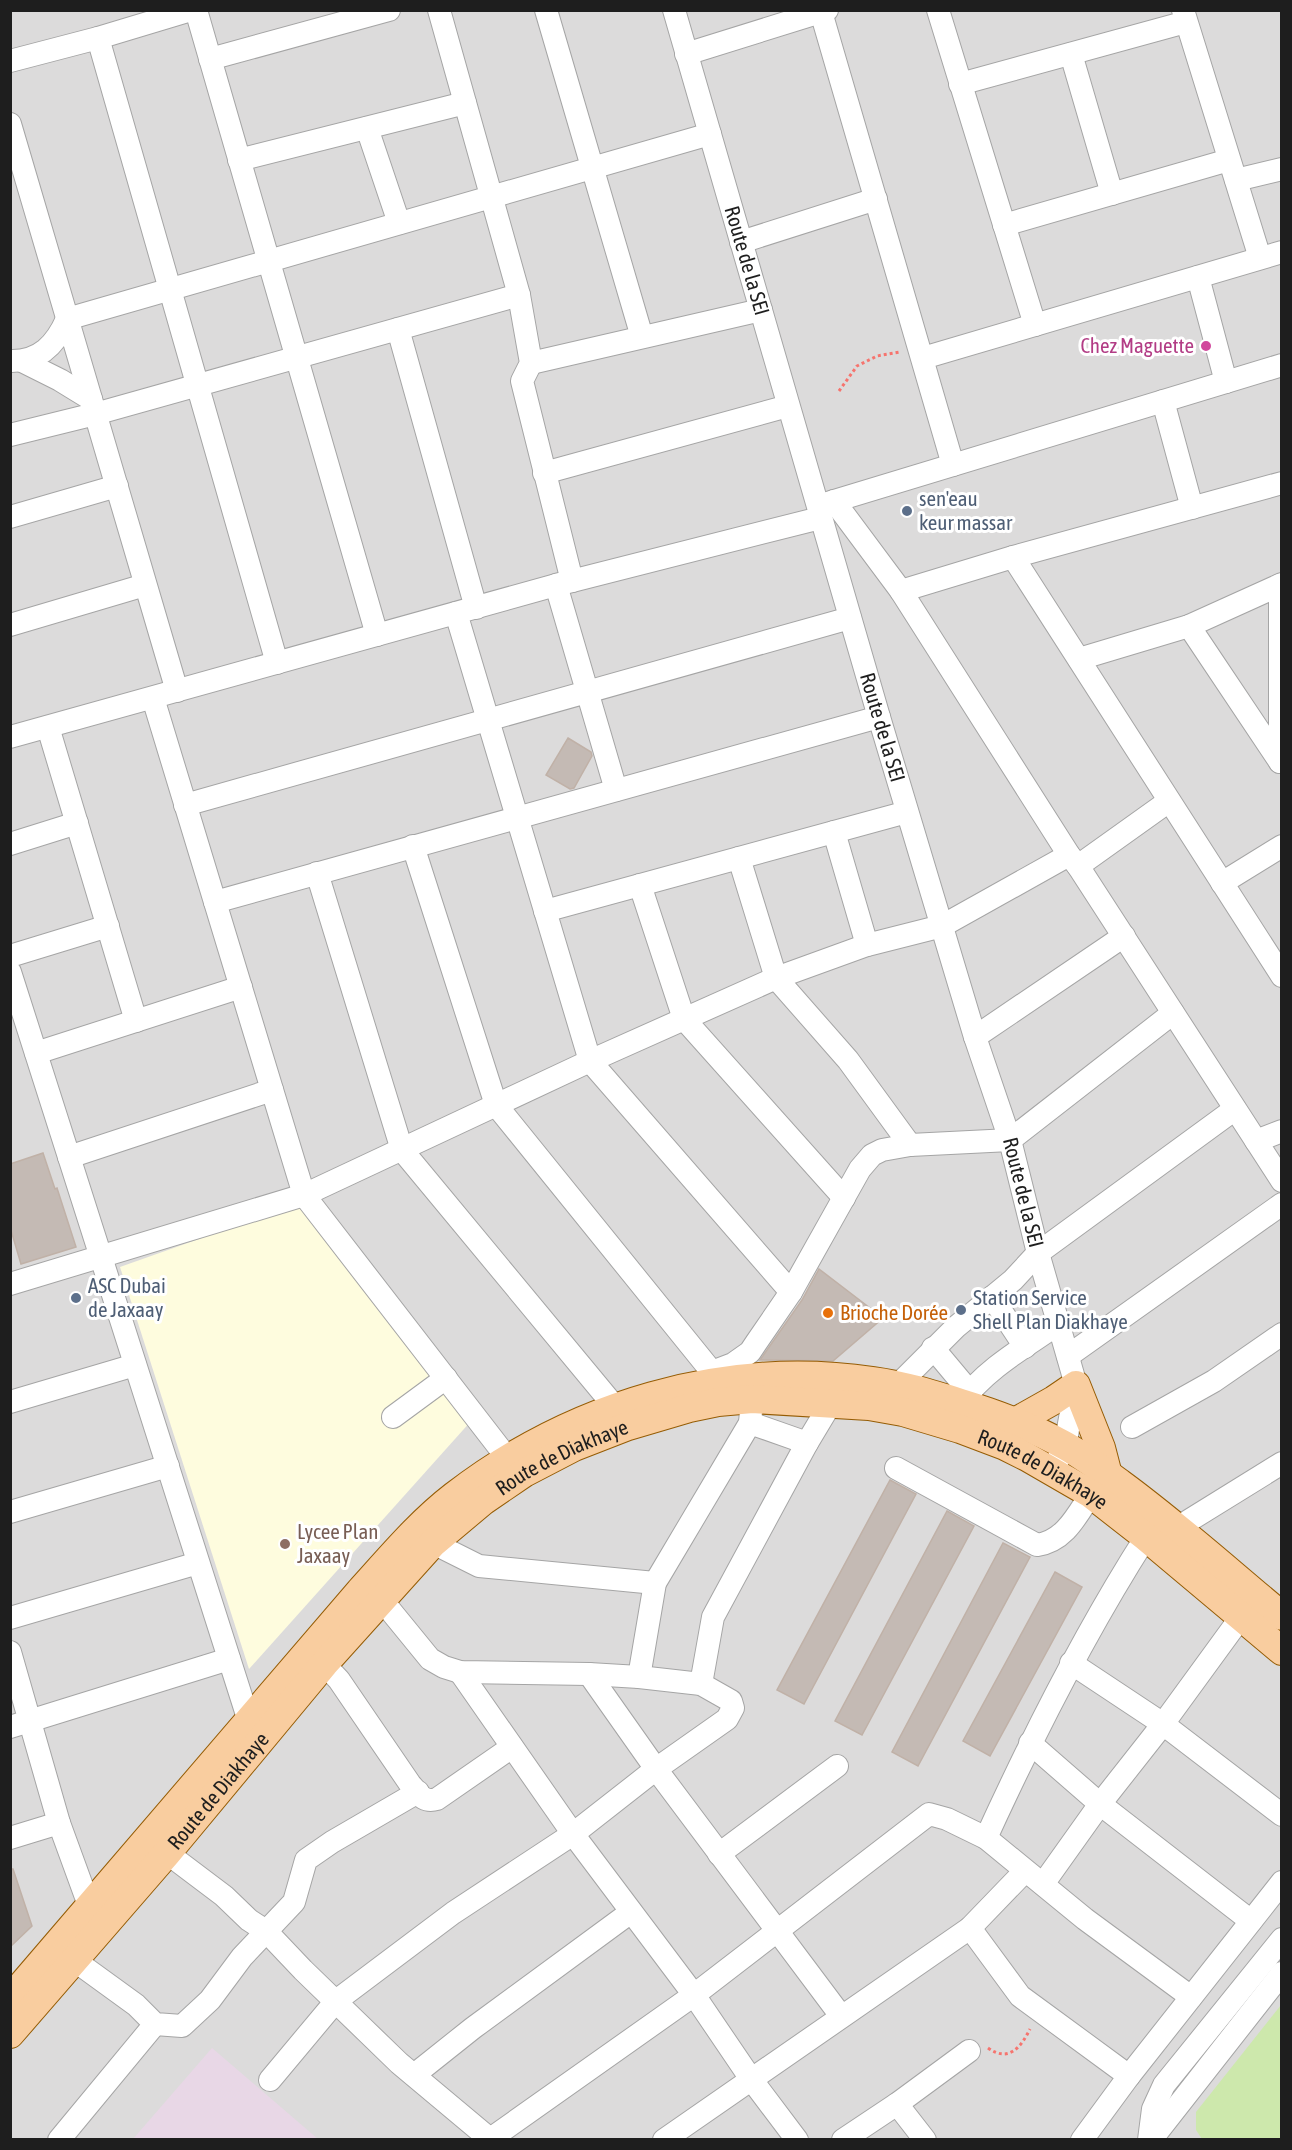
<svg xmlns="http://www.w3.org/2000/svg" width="1292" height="2150" font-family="'Asap Condensed',sans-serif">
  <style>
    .residential { fill: #dcdbdb }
    .industrial { fill: #e8d7e6 }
    .education { fill: #fefcde }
    .grass { fill: #cde8ac }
    .building { fill: #c4bab4; stroke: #c0b1a7; stroke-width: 1.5 }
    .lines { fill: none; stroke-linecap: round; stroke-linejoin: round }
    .minor-casing { stroke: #a5a5a5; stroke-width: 24 }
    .major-casing { stroke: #955c04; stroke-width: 30 }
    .path { stroke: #f6746e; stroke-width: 3; stroke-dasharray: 3 3; stroke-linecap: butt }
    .minor { stroke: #fff; stroke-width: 22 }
    .major { stroke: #f9cd9f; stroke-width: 28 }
    .hotel-dot { fill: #d1479c; stroke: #fff; stroke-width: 2 }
    .service-dot { fill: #5c6f8a; stroke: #fff; stroke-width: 2 }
    .food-dot { fill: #e8710a; stroke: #fff; stroke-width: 2 }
    .education-dot { fill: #8d6e63; stroke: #fff; stroke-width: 2 }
    .labels { text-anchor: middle; stroke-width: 6; stroke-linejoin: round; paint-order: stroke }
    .street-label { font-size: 21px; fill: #1e1e1e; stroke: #fff }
    .hotel-label { font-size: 21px; fill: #b23c85; stroke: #fff; text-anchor: end }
    .service-label { font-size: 21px; fill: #4e5e75; stroke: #fff; text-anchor: start }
    .food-label { font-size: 21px; fill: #c56008; stroke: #fff; text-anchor: start }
    .education-label { font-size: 21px; fill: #785e54; stroke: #fff; text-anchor: start }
  </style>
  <rect width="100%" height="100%" fill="#efebe5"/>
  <path class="residential" d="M11,11H1281V2139L11,2140Z"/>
  <path class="industrial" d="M212,2048L318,2139H133Z"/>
  <path class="education" d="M298,1204L472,1420L249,1669L120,1267Z"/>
  <path class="grass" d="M1281,2005V2139H1202L1196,2130V2112Z"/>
  <path class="building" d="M568,738L591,752L592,756L574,788L570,789L546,775Z
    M43,1153L55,1189L57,1188L76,1247L21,1264L10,1227V1164Z
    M819,1269L883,1318L833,1361L760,1360L802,1300Z
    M890,1480L916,1494L804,1704L777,1690Z
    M947,1511L974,1526L862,1735L835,1721Z
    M1003,1543L1030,1557L918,1766L892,1752Z
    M1055,1572L1082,1587L990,1756L963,1741Z
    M10,1869H13L32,1926L10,1947Z"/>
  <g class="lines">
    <defs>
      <g id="minor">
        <path d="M196,10L377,635"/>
        <path d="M439,10L519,295L531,363L522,381L572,581"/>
        <path d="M546,10L642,337"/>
        <path id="s1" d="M674,10L879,717L975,1037L1010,1140L1038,1253L1076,1385L1065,1446L1058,1460"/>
        <path d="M938,10L1035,325"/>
        <path d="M1183,10L1260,258"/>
        <path d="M821,12L953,465"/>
        <path d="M98,38L277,663"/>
        <path d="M686,54L827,10"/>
        <path d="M1071,54L1112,194"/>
        <path d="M210,59L389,10"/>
        <path d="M10,61L98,38L191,10"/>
        <path d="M960,84L1186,22"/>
        <path d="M10,124L177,691"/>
        <path d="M367,128L399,223"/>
        <path d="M239,160L465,103"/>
        <path d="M1236,180L1282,169"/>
        <path d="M1004,225L1229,160"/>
        <path d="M741,242L876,199"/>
        <path d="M1198,277L1226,382"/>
        <path d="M398,329L476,608"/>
        <path d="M923,358L1282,252"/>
        <path d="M10,361C40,362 56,344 67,319L710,134"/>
        <path d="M22,361L60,380L91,399"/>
        <path d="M531,363L761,310"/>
        <path d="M1163,401L1192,508"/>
        <path d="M10,435L95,414L519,295"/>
        <path d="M544,473L788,406"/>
        <path d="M834,501L901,591L1069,855L1078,866L1282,1181"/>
        <path d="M821,505L1282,365"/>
        <path d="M10,517L117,486"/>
        <path d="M1013,557L1282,976"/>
        <path d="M556,585L616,790"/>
        <path d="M1280,585V762"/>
        <path d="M901,591L1013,557L1282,483"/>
        <path d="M456,613L590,1061L791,1292"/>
        <path d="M10,625L145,585"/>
        <path d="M1189,626L1280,762"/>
        <path d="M1079,659L1189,626L1282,584"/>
        <path d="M153,698L304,1195L508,1459"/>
        <path d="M48,727L136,1021"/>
        <path d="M10,737L556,585L820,518"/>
        <path d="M185,805L850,618"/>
        <path d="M834,832L867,945"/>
        <path d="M10,844L77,823"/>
        <path d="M413,846L496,1105L712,1372L714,1382"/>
        <path d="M739,858L776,978L848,1060L910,1145"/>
        <path d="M1078,866L1169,801"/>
        <path d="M317,873L402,1150L615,1407"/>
        <path d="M1222,883L1282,846"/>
        <path d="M640,885L684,1019L844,1198"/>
        <path d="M215,902L879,717"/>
        <path d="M545,911L907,812"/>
        <path d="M10,956L108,926"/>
        <path d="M10,972L249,1721"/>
        <path d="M975,1037L1124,936"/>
        <path d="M36,1053L241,987"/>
        <path d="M1256,1141L1282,1131"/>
        <path d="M69,1157L272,1090"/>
        <path d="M10,1284L304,1195L590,1061L776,978L867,945L942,926L1069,855"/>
        <path d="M992,1297L1025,1347"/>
        <path d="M933,1348L969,1391"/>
        <path d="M1068,1356L1282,1204"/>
        <path d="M712,1372L733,1364L750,1352L756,1343L791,1292L860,1169L872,1155L882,1150L910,1145L1010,1140L1173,1013"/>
        <path d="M897,1386L956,1327L1013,1280L1038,1253L1235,1109"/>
        <path d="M10,1402L135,1365"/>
        <path d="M961,1403C985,1369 1025,1347 1058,1324"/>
        <path d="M393,1417L446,1378"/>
        <path d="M750,1423L807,1443"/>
        <path d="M1132,1427L1214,1381L1282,1334"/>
        <path d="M896,1468L1037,1545C1065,1541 1077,1515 1091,1494"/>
        <path d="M10,1512L168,1466"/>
        <path d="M1177,1528L1282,1463"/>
        <path d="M433,1543L479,1566L655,1583"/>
        <path d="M10,1618L198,1563"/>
        <path d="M10,1652L59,1823L90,1908"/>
        <path d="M1071,1663L1163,1724L1282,1815"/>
        <path d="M324,1664L339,1680L410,1784C419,1794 423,1803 437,1799L512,1747"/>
        <path d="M460,1672L573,1834L694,1995L751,2079L797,2140"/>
        <path d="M589,1674L656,1769L841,2016"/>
        <path d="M639,1677L655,1583L750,1423L752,1399"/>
        <path d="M701,1684L713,1617L807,1443L831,1403"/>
        <path d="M10,1727L229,1659"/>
        <path d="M1030,1743L1100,1804L1251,1921"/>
        <path d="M10,1838L59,1823"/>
        <path d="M986,1838C1034,1733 1084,1634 1146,1537"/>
        <path d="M167,1853L224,1896L249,1920L266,1931L303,1970L399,2063L491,2140"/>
        <path d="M719,1854L837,1766"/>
        <path d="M1043,1884L1100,1804L1163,1724L1241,1617"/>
        <path d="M970,1928L1020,1996L1129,2076L1082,2140"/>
        <path d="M74,1960L136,2005L155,2024L182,2026L210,2000L242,1957L294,1902L306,1860L332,1842L418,1792"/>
        <path d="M414,2075L473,2028L631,1912"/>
        <path d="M1129,2076L1282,1882"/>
        <path d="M270,2080L336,2001L453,1913L573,1834L656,1769L727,1719L733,1708L731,1701L701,1684L639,1677L589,1674L460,1672L444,1667L430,1659L381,1599"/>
        <path d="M897,2104L925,2140"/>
        <path d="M59,2140L155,2024"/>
        <path d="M489,2140L694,1995L929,1814L947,1819L986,1838L1085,1919L1191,1997"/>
        <path d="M664,2140L970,1928L1025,1871"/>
        <path d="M843,2140L897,2104L969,2051"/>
        <path d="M1149,2140L1153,2109L1164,2085L1282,1939"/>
        <path d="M1151,2140L1282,1973"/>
      </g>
      <g id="major">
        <path d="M1015,1422L1054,1400L1076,1385L1101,1448L1108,1475"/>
        <path d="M10,1999L360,1591C390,1558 419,1523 454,1496C572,1405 724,1359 873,1381C903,1385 932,1394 961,1403C997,1414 1032,1427 1064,1445C1084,1456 1103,1471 1121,1484C1177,1525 1229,1572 1282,1616"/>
        <path id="s2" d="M10,2034L167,1853L324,1664L433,1543L483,1501L524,1473L574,1447L628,1426L689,1408L718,1402L752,1399L869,1406L903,1412L960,1429L1005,1446L1027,1457L1091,1494L1146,1537L1282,1651"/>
      </g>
    </defs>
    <use href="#minor" class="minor-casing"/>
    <use href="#major" class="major-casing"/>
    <path class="path" d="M839,391L857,366L877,356L900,352
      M988,2048C1009,2063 1021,2047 1030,2029"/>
    <use href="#minor" class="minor"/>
    <use href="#major" class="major"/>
  </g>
  <circle class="hotel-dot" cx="1206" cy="346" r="6"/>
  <g class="service-dot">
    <circle cx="907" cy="511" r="6"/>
    <circle cx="76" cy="1298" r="6"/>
    <circle cx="961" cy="1310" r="6"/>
  </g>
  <circle class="food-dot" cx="828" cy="1313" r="6"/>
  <circle class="education-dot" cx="285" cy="1544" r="6"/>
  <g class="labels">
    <g class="street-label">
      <text dy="7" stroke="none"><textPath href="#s1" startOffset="261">Route de la SEI</textPath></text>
      <text dy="7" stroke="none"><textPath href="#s1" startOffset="747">Route de la SEI</textPath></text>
      <text dy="7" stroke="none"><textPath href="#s1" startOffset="1233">Route de la SEI</textPath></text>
      <text dy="7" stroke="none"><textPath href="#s2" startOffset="804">Route de Diakhaye</textPath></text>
      <text dy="7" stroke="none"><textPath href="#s2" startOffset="1308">Route de Diakhaye</textPath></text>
      <text dy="7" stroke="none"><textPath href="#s2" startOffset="320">Route de Diakhaye</textPath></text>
    </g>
    <g class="hotel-label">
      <text x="1194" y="353">Chez Maguette</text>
    </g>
    <g class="service-label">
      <text x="919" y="506">sen'eau<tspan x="919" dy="24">keur massar</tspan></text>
      <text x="88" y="1293">ASC Dubai<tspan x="88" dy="24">de Jaxaay</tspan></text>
      <text x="973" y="1305">Station Service<tspan x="973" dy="24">Shell Plan Diakhaye</tspan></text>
    </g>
    <g class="food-label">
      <text x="840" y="1320">Brioche Dorée</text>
    </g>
    <g class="education-label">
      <text x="297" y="1539">Lycee Plan<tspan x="297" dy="24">Jaxaay</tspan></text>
    </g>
  </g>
  <rect width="1292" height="2150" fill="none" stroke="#1e1e1e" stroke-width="24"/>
</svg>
